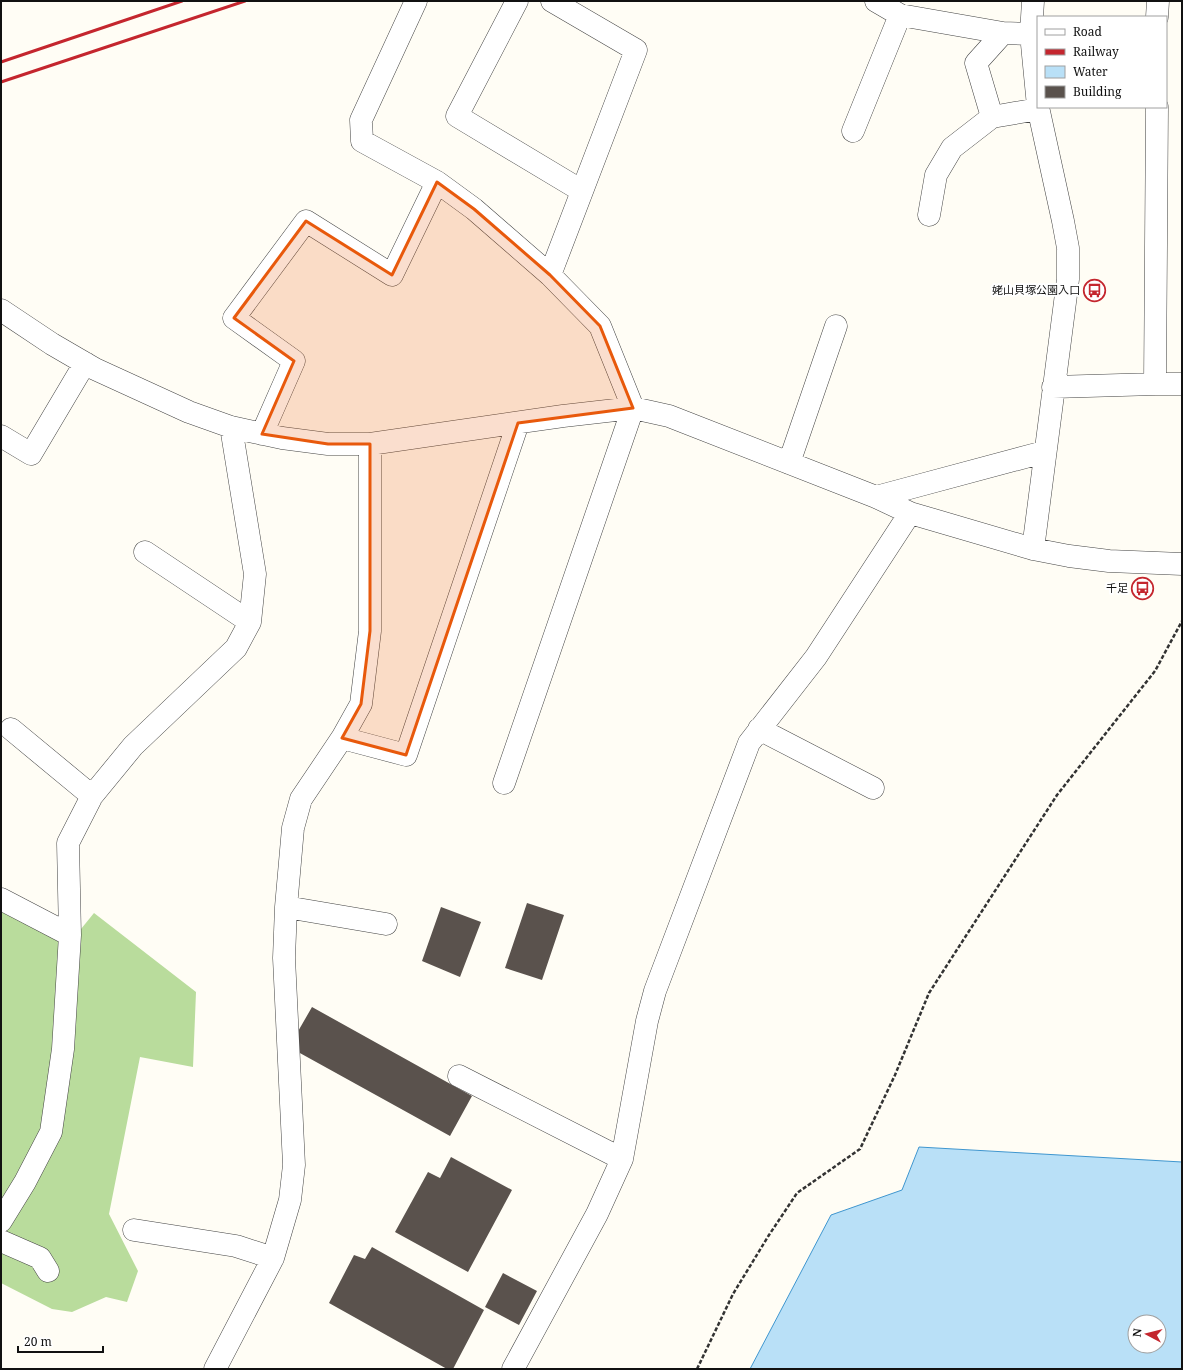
<svg xmlns="http://www.w3.org/2000/svg" width="1183" height="1370" font-family="'Noto Serif','Noto Sans JP',serif">
  <style>
    .forest { fill: #b9dc9c }
    .water { fill: #b9e0f7; stroke: #3f96cf; fill-rule: evenodd }
    .building { fill: #5a524d }
    .lines { fill: none; stroke-linecap: round; stroke-linejoin: round }
    .minor-casing { stroke: #444; stroke-width: 23 }
    .path { stroke: #333; stroke-width: 2.5; stroke-dasharray: 4 2; stroke-linecap: butt }
    .minor { stroke: #fff; stroke-width: 22 }
    .rail { stroke: #c4262e; stroke-width: 3 }
    .marked { fill: #e8590c; fill-opacity: 0.2; stroke: #e8590c; stroke-width: 3; stroke-linejoin: round }
    .labels { text-anchor: middle; stroke-width: 4; stroke-linejoin: round; paint-order: stroke }
    .poi-label { font-size: 11px; fill: #111; stroke: #fff; text-anchor: end }
  </style>
  <rect width="100%" height="100%" fill="#fffdf5"/>
  <path class="forest" d="M1,910L58,937L81,929L94,913L196,992L193,1067L140,1057L109,1214L138,1271L127,1302L106,1297L72,1312L52,1309L1,1283Z"/>
  <path class="water" d="M919,1147L1182,1162V1369H750L831,1215L902,1190ZM1135,1322H1159V1346H1135Z"/>
  <path class="building" d="M527,903L564,915L542,980L505,968Z
    M441,907L481,922L460,977L422,961Z
    M312,1007L472,1096L450,1136L289,1047Z
    M451,1157L512,1190L468,1272L395,1232L428,1172L440,1178Z
    M372,1247L484,1310L453,1369H447L329,1303L354,1255L365,1259Z
    M503,1273L537,1291L519,1325L485,1307Z"/>
  <g class="lines">
    <defs>
      <path id="minor" d="M416,1L361,120L362,141L437,182L474,209L550,275L600,326L633,408L504,783
        M517,1L457,116L582,191
        M876,1L900,15
        M1033,1L1031,34L1038,106
        M1157,17L1158,1
        M992,117L976,63L1003,33
        M853,131L900,15L1003,33L1031,34
        M929,215L936,175L952,148L992,117L1038,109
        M550,275L636,50L552,1
        M1,310L52,344L95,369L189,412L231,427L282,438L328,444H370L563,416L633,408L669,416L876,497L910,513L1033,549L1069,556L1109,561L1182,564
        M1155,384L1157,107
        M1053,387L1155,384H1182
        M262,434L294,361L234,318L306,221L392,275L437,182
        M1,436L31,454L85,363
        M789,463L836,326
        M876,497L1044,452
        M1033,549L1068,279V248L1063,221L1038,107
        M145,552L250,622
        M11,729L92,796
        M759,729L873,788
        M342,738L406,755L518,423
        M1,899L70,935
        M286,907L386,924
        M459,1076L622,1159
        M1,1221L25,1182L51,1132L63,1049L70,935L68,843L92,796L133,746L236,648L250,622L255,574L231,427
        M134,1230L236,1246L273,1258
        M1,1241L40,1258L48,1271
        M215,1369L273,1258L290,1200L294,1165L284,958L286,907L293,828L301,799L342,738L361,704L370,631V444
        M513,1369L597,1214L622,1159L647,1021L655,991L749,743L816,657L910,513"/>
    </defs>
    <use href="#minor" class="minor-casing"/>
    <path class="path" d="M697,1369L733,1294L769,1235L797,1193L860,1149L895,1075L929,993L1057,795L1155,671L1182,621"/>
    <use href="#minor" class="minor"/>
    <path class="rail" d="M1,62L182,1
      M1,82L245,1"/>
  </g>
  <path class="marked" d="M437,182L474,209L550,275L600,326L633,408L518,423L406,755L342,738L361,704L370,631V444H328L262,434L294,361L234,318L306,221L392,275Z"/>
  <defs>
    <symbol id="bus-ring" viewBox="-11 -11 22 22"><circle r="9.5" fill="#fff" stroke="#c4262e" stroke-width="1.5"/><path d="M-5-6H5V4H4V6H2V4H-2V6H-4V4H-5ZM-3.5-4V0h7V-4ZM-3.5 1.2v1.5H-2V1.2ZM2 1.2v1.5H3.5V1.2Z" fill="#c4262e"/></symbol>
  </defs>
  <g fill-rule="evenodd">
    <use href="#bus-ring" x="1082" y="278" width="25" height="25"/>
    <use href="#bus-ring" x="1130" y="576" width="25" height="25"/>
  </g>
  <g class="labels">
    <g class="poi-label">
      <text x="1080" y="294">姥山貝塚公園入口</text>
      <text x="1128" y="592">千足</text>
    </g>
  </g>
  <rect width="1183" height="1370" fill="none" stroke="#111111" stroke-width="4"/>
  <rect x="1037" y="16" width="130" height="92" fill="#ffffff" stroke="#a0a0a0"/>
  <rect x="1045" y="29" width="20" height="6" fill="#ffffff" stroke="#a0a0a0"/>
  <text x="1073" y="36" font-size="12" fill="#111111">Road</text>
  <rect x="1045" y="49" width="20" height="6" fill="#c4262e" stroke="#a0a0a0"/>
  <text x="1073" y="56" font-size="12" fill="#111111">Railway</text>
  <rect x="1045" y="66" width="20" height="12" fill="#b9e0f7" stroke="#a0a0a0"/>
  <text x="1073" y="76" font-size="12" fill="#111111">Water</text>
  <rect x="1045" y="86" width="20" height="12" fill="#5a524d" stroke="#a0a0a0"/>
  <text x="1073" y="96" font-size="12" fill="#111111">Building</text>
  <g transform="translate(1147 1334) rotate(277)"><circle r="19" fill="#ffffff" stroke="#a0a0a0"/>
  <path d="M0-3L7 15L0 10L-7 15Z" fill="#c4262e"/>
  <text y="-6" font-size="11" font-weight="bold" text-anchor="middle" fill="#111111">N</text>
  </g>
  <path d="M18 1346v6h85v-6" fill="none" stroke="#111111" stroke-width="2"/>
  <text x="24" y="1346" font-size="12" fill="#111111" stroke="#ffffff" stroke-width="3" paint-order="stroke">20 m</text>
</svg>
